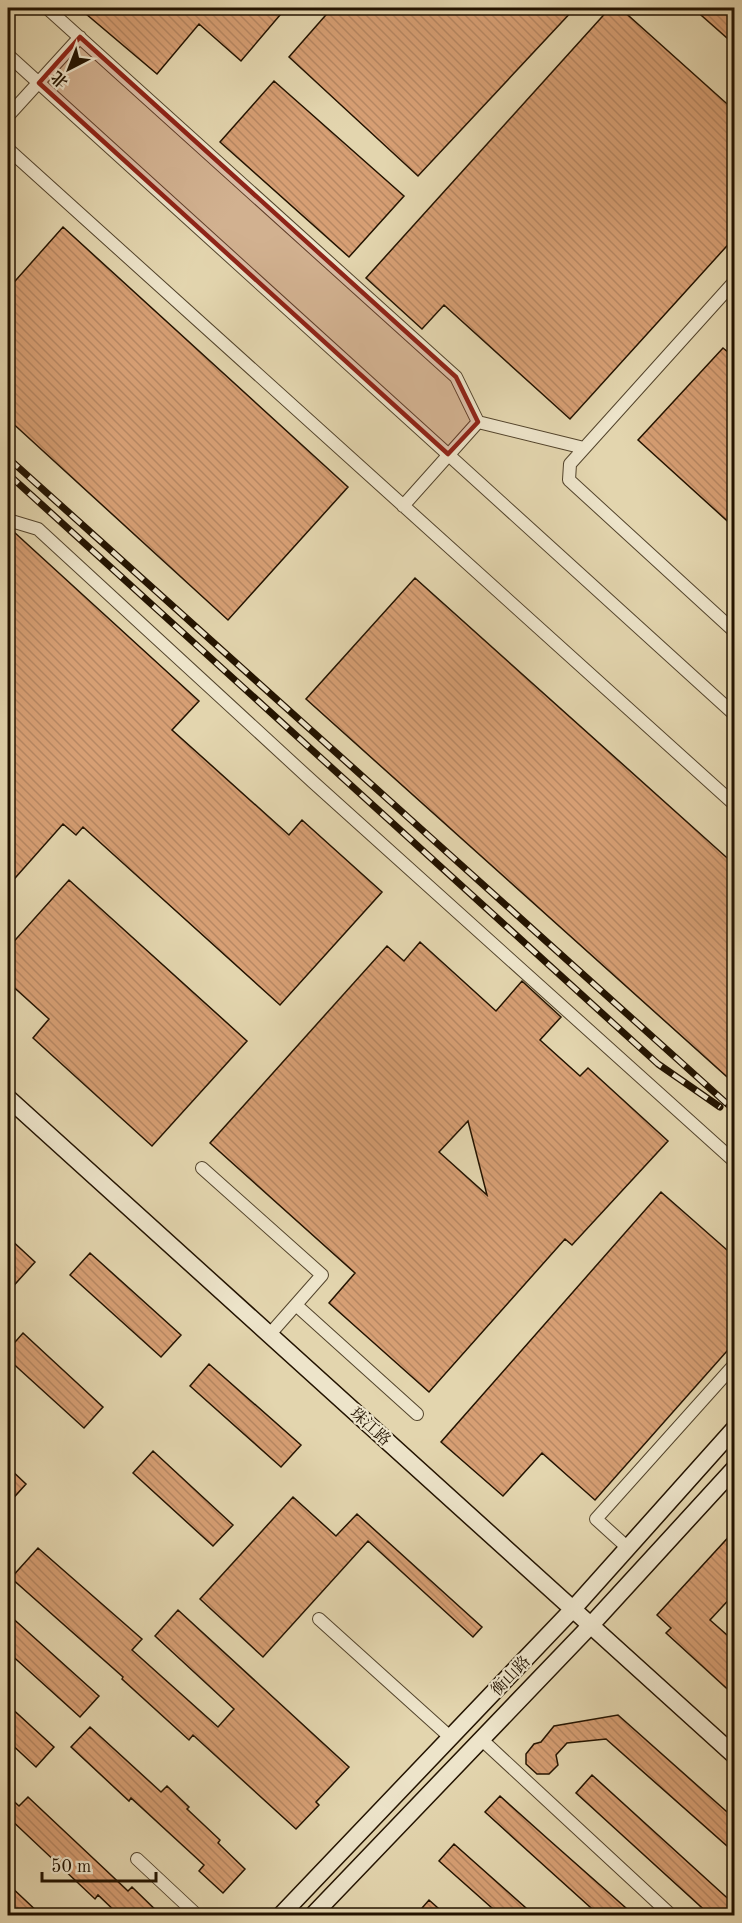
<svg xmlns="http://www.w3.org/2000/svg" width="742" height="1923" font-family="'Old Standard TT','Noto Serif SC',serif">
  <style>
    .building { fill: url(#building-back-hatch); stroke: #231300; stroke-width: 1.5; fill-rule: evenodd }
    .lines { fill: none; stroke-linecap: round; stroke-linejoin: round }
    .street-casing { stroke: #53442c; stroke-width: 14 }
    .secondary-casing { stroke: #231300; stroke-width: 19 }
    .street { stroke: #ede4ca; stroke-width: 12 }
    .secondary { stroke: #ede4ca; stroke-width: 16 }
    .rail-casing { stroke: #231300; stroke-width: 7 }
    .rail { stroke: #ede4ca; stroke-width: 4.5; stroke-dasharray: 14; stroke-linecap: butt }
    .marked { fill: #8f2418; fill-opacity: 0.2; stroke: #8f2418; stroke-width: 4.5; stroke-linejoin: round }
    .labels { text-anchor: middle; stroke-width: 4.5; stroke-linejoin: round; paint-order: stroke }
    .street-label { font-size: 16px; fill: #231300; stroke: #ede4ca }
  </style>
  <defs>
    <pattern id="building-back-hatch" width="6" height="6" patternUnits="userSpaceOnUse" patternTransform="scale(1.5)"><rect width="6" height="6" fill="#d79f74"/><path d="M-1 5l2 2M0 0l6 6M5-1l2 2" fill="none" stroke="#b88863"/></pattern>
  </defs>
  <rect width="100%" height="100%" fill="#e3d5ae"/>
  <filter id="stains"><feTurbulence type="fractalNoise" baseFrequency=".00333" numOctaves="4"/><feColorMatrix values="0 0 0 0 .2 0 0 0 0 .09 0 0 0 0 .02 0 0 0 .5 -.17"/></filter>
  <radialGradient id="worn" r=".72"><stop offset=".6" stop-color="#630" stop-opacity="0"/><stop offset="1" stop-color="#630" stop-opacity=".3"/></radialGradient>
  <path class="building" d="M79,8H286L241,61L199,24L157,74Z
    M332,8H575L418,176L289,57Z
    M610,8H620L735,111V237L570,419L444,305L422,329L366,278Z
    M693,8H735V45Z
    M274,81L404,196L349,257L220,142Z
    M63,227L348,487L228,620L8,419V289Z
    M723,348L735,358V528L638,440Z
    M14,532L199,701L172,730L289,835L302,820L382,892L280,1005L83,827L76,835L63,824L8,886V539Z
    M415,578L735,865V1084L306,699Z
    M69,880L247,1041L152,1146L33,1038L49,1019L8,982V948Z
    M420,942L496,1011L522,981L561,1017L540,1040L580,1076L588,1068L668,1141L572,1245L565,1239L429,1392L329,1303L355,1273L210,1143L387,946L404,961ZM468,1121L487,1195L439,1152Z
    M661,1192L735,1257V1342L595,1500L542,1453L503,1496L441,1442Z
    M8,1237L35,1262L8,1292Z
    M90,1253L181,1335L161,1357L70,1275Z
    M23,1333L103,1407L84,1428L8,1359V1350Z
    M209,1364L301,1445L281,1467L190,1386Z
    M153,1451L233,1525L213,1546L133,1473Z
    M8,1467L26,1484L8,1504Z
    M293,1497L336,1536L357,1514L482,1627L473,1637L368,1541L263,1657L200,1599Z
    M735,1530V1593L710,1620L735,1642V1696L666,1633L671,1628L657,1615Z
    M38,1548L142,1639L132,1650L218,1727L234,1709L155,1636L178,1610L349,1767L316,1802L319,1805L296,1829L193,1735L189,1740L122,1679L123,1677L11,1578Z
    M8,1614L99,1696L80,1717L8,1652Z
    M8,1705L54,1747L36,1767L8,1741Z
    M618,1715L735,1819V1853L606,1739L567,1743L556,1755L558,1765L549,1774H537L526,1764V1754L534,1744L541,1742L554,1726Z
    M90,1727L161,1792L167,1786L189,1807L187,1809L220,1840L218,1843L245,1869L223,1893L199,1871L204,1865L131,1798L129,1801L71,1747Z
    M592,1775L735,1905V1916H711L576,1793Z
    M8,1796L19,1806L28,1797L128,1891L132,1887L162,1916H120L98,1895L95,1899L8,1817Z
    M500,1796L548,1839L635,1916H600L519,1843L485,1812Z
    M454,1844L535,1916H501L439,1861Z
    M8,1884L42,1916H8Z
    M429,1900L447,1916H415Z"/>
  <g class="lines">
    <defs>
      <path id="street" d="M47,8L456,377L478,422
        M8,55L734,714
        M8,116L80,37
        M8,149L734,804
        M734,282L570,464L569,480L734,631
        M403,506L478,422L584,448
        M8,520L38,529L313,782L734,1161
        M202,1168L322,1275L270,1334
        M296,1305L417,1414
        M628,1548L596,1519L734,1365
        M319,1619L450,1737
        M481,1739L672,1916
        M137,1859L198,1916"/>
      <path id="secondary" d="M8,1098L734,1755
        M280,1916L573,1609L734,1429
        M312,1916L591,1625L734,1469"/>
    </defs>
    <use href="#street" class="street-casing"/>
    <use href="#secondary" class="secondary-casing"/>
    <use href="#street" class="street"/>
    <use href="#secondary" class="secondary"/>
    <defs>
      <path id="rail" d="M8,458L734,1110
        M8,474L658,1064L720,1107"/>
    </defs>
    <use href="#rail" class="rail-casing"/>
    <use href="#rail" class="rail"/>
  </g>
  <path class="marked" d="M80,37L456,377L478,422L448,454L39,83Z"/>
  <g class="labels">
    <g class="street-label">
      <text transform="translate(371 1426) rotate(42)" y="6">珠江路</text>
      <text transform="translate(510 1675) rotate(-46)" y="6">衡山路</text>
    </g>
  </g>
  <rect width="742" height="1923" fill="none" stroke="#e3d5ae" stroke-width="30"/>
  <rect x="9" y="9" width="724" height="1905" fill="none" stroke="#231300" stroke-width="3"/>
  <rect x="15" y="15" width="712" height="1893" fill="none" stroke="#231300" stroke-width="1.5"/>
  <g transform="translate(69 69) rotate(222)" stroke="#ede4ca" stroke-width="4.5" paint-order="stroke">
  <path d="M0-4.5L10 22L0 15L-10 22Z" fill="#231300"/>
  <text y="-9" font-size="16" font-weight="bold" text-anchor="middle" fill="#231300">北</text>
  </g>
  <path d="M42 1872v9h114v-9" fill="none" stroke="#231300" stroke-width="3"/>
  <text x="51" y="1872" font-size="18" fill="#231300" stroke="#ede4ca" stroke-width="4.5" paint-order="stroke">50 m</text>
  <rect width="100%" height="100%" filter="url(#stains)"/>
  <rect width="100%" height="100%" fill="url(#worn)"/>
</svg>
